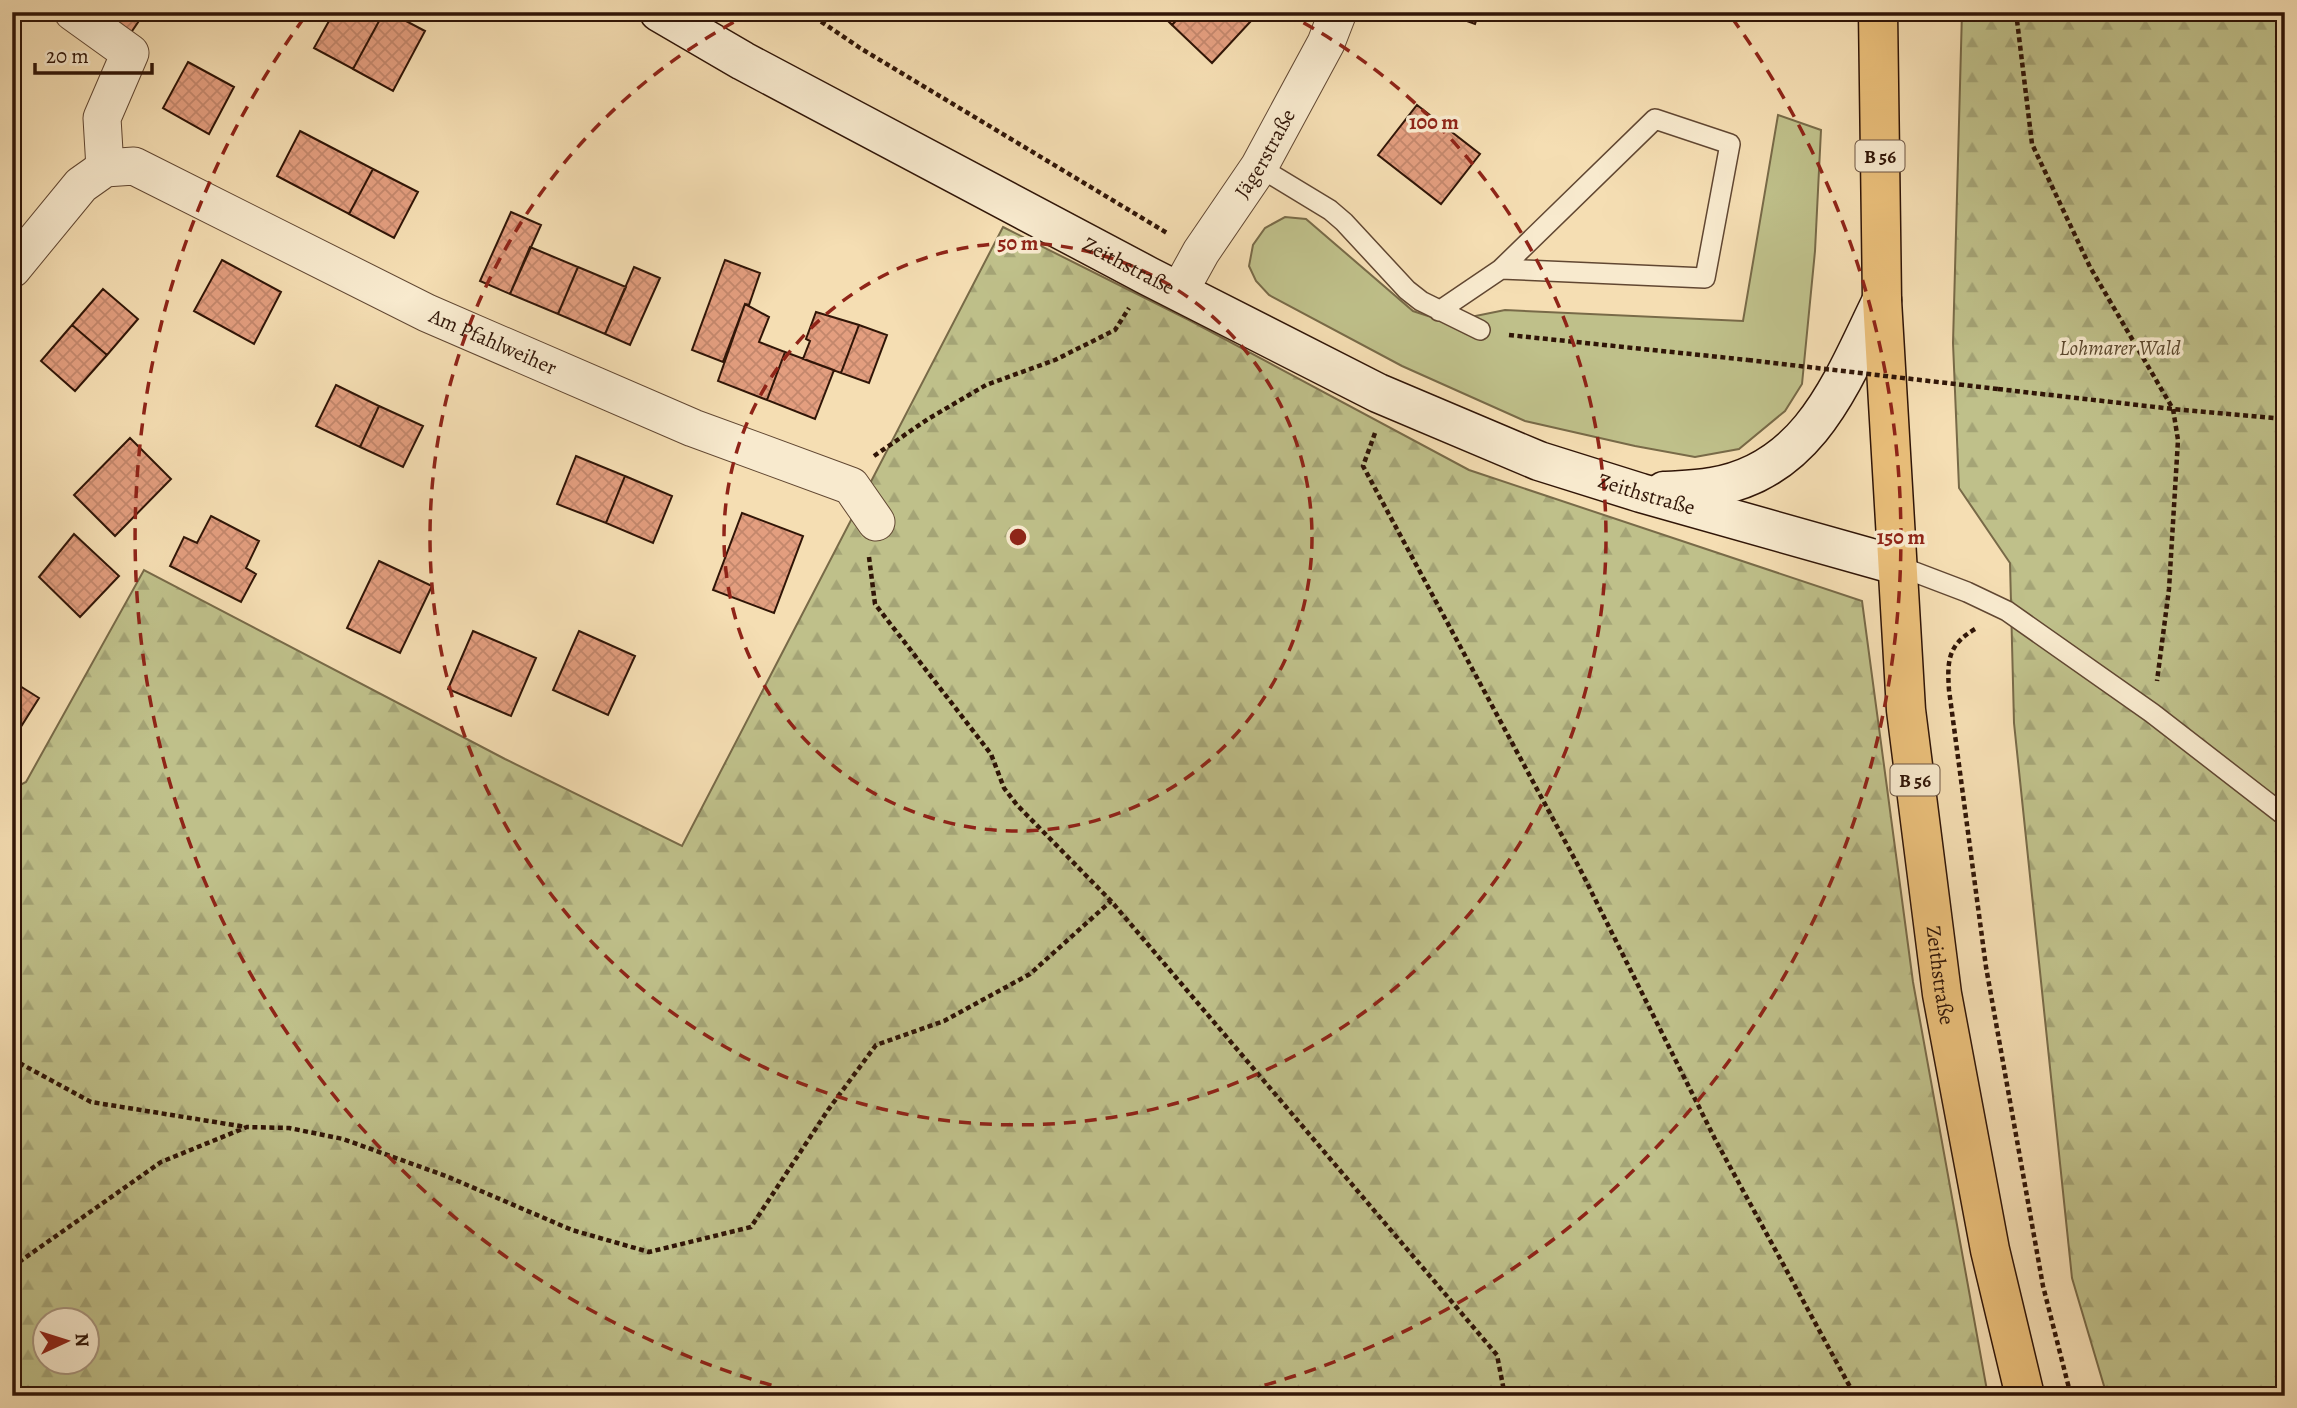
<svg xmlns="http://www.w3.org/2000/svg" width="2297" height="1408" font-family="Alegreya,serif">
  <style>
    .green { fill: #bfc08a; stroke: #786a48; stroke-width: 2 }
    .forest { fill: url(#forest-firs); stroke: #786a48; stroke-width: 2; fill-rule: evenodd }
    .building { fill: url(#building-cross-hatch); stroke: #301507; stroke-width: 2 }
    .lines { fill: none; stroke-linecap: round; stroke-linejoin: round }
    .lane-casing { stroke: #614732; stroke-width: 22 }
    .street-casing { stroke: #614732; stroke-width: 39 }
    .secondary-casing { stroke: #301507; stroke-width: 41 }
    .primary-casing { stroke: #301507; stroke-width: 41 }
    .path { stroke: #301507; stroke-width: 4.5; stroke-dasharray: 5 3.5; stroke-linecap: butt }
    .lane { stroke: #f8eace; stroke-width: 19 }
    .street { stroke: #f8eace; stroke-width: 37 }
    .secondary { stroke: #f8eace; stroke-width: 38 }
    .primary { stroke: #eabf7a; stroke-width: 38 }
    .path-bridge { stroke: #301507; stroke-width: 4.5; stroke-dasharray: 5 3.5; stroke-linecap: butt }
    .ring { fill: none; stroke: #8f2418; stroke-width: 3.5; stroke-dasharray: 12 9 }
    .labels { text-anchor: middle; stroke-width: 7; stroke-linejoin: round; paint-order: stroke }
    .shield { fill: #f8eace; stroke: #6c5543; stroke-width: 2 }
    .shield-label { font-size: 19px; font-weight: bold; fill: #301507 }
    .street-label { font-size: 21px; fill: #301507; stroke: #f8eace }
    .park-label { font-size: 21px; font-style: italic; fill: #5b482e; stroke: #f8eace }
    .centre { fill: #8f2418; stroke: #f8eace; stroke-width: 3.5 }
    .ring-label { font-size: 21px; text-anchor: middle; font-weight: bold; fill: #8f2418; stroke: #f8eace; stroke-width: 7; stroke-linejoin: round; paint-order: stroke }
  </style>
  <defs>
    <pattern id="forest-firs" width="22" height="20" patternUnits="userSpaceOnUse" patternTransform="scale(1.75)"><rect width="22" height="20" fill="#bfc08a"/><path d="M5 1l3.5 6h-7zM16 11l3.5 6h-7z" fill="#a4a476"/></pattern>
    <pattern id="building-cross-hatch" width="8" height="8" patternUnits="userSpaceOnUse" patternTransform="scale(1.75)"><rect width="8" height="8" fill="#e39e7f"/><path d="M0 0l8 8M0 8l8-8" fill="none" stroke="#c3876c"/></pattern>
  </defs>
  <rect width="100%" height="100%" fill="#f5deb3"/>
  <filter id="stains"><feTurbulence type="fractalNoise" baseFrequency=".00286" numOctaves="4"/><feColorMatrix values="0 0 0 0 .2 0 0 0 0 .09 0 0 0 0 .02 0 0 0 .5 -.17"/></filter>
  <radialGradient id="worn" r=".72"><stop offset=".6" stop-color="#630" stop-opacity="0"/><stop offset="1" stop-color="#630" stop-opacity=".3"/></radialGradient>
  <path class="green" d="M1778,115L1821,130L1815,251L1802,384L1785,411L1739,449L1695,457L1635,446L1525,421L1402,366L1269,295L1256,281L1249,266L1253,245L1265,228L1285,217L1306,219L1413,311L1446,322L1505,310L1743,321Z"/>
  <path class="forest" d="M1962,12H2285V1396H2107L2072,1278L2014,723L2010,563L1959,488L1953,343Z
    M1003,227L1189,320L1469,470L1862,601L1913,982L1988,1396H12V789L26,782L144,570L505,759L682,846ZM46,1320H88V1362H46Z"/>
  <path class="building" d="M102,12H145L130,34Z
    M334,12H384L353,69L314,48Z
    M384,12H389L425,31L393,91L353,69Z
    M1159,12H1184L1172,25Z
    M1184,12H1242L1251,21L1212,63L1172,25Z
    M1442,12H1479L1475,24Z
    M188,62L234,87L209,134L163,108Z
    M1417,105L1480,154L1441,204L1378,155Z
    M300,131L373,169L349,214L277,176Z
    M373,169L418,192L394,238L349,214Z
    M511,212L541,225L510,294L480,281Z
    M530,247L578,267L558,314L510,294Z
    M222,260L281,292L254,344L194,311Z
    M725,260L760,273L749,305L745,304L723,362L692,350Z
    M578,267L626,287L605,334L558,314Z
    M634,267L660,278L630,345L605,334Z
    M103,289L138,319L107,355L72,325Z
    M745,304L769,317L759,342L785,352L767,400L718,381Z
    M816,312L859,325L841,373L803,359L810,341L806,339Z
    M72,325L107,355L75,391L41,361Z
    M859,325L887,335L869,383L841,373Z
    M785,352L834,370L815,419L767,400Z
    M336,385L379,406L360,447L316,426Z
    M379,406L423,426L403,467L360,447Z
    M130,438L171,479L115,536L74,495Z
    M576,456L625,476L606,523L557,504Z
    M625,476L672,496L653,543L606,523Z
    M742,513L803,536L774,613L713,590Z
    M211,516L259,541L246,568L256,574L241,602L170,566L184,537L197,543Z
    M74,534L119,576L80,617L39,577Z
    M379,561L432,586L400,653L347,628Z
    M473,631L536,658L511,716L448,689Z
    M579,631L635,656L608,715L553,690Z
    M12,681L39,698L12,741Z"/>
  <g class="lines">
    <defs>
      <path id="lane" d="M1259,167L1330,210L1344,222L1407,290L1421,301L1480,330
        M1439,311L1501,269L1705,278L1730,144L1655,119L1501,269
        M1896,565L1967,592L2007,611L2152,713L2285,816"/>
      <g id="street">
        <path d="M73,12L130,53L102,118L105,168"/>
        <path id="s1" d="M12,269L81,185L105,168L134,166L427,313L693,428L851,486L876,522"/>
        <path id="s2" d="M1180,290L1201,252L1259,167L1326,43L1338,12"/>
      </g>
      <g id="secondary">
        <path id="s3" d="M659,12L743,61L1148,276L1378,393L1539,461L1641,493L1896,565"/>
        <path d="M1664,491C1680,490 1696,490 1712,487C1811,471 1843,379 1882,300"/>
      </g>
      <g id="primary">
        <path id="s4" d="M1878,12L1882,300L1906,710L1942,994L1990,1250L2025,1396"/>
      </g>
    </defs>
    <use href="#lane" class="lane-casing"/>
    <use href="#street" class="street-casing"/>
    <use href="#secondary" class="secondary-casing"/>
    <use href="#primary" class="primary-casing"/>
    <path class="path" d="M807,12L860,48L1167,233
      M2016,12L2032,144L2090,267L2173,409L2178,440L2169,589L2157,681
      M1509,335L1748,360
      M1998,389L2173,409L2285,419
      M1375,433L1363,466L1580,869L1716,1141L1855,1396
      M874,456L928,419L986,385L1055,360L1115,330L1129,308
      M869,557L875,604L991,754L1004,788L1017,805L1111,901L1497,1355L1505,1396
      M1975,629C1948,645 1947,660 1949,690L1986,967L2043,1286L2071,1396
      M12,1059L91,1102L246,1127
      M12,1267L161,1162L247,1127L289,1128L343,1139L446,1176L572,1230L649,1252L751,1227L828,1110L876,1045L944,1021L1030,974L1111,901"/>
    <use href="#lane" class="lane"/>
    <use href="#street" class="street"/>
    <use href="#secondary" class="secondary"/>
    <use href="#primary" class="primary"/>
    <path class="path-bridge" d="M1748,360L1998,389"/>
  </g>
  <g class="ring">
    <circle cx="1018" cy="537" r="294"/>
    <path d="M1285 13A588 588 0 1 1 751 13"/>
    <path d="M812 1396A883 883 0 0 1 304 18M1732 18A883 883 0 0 1 1224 1396"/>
  </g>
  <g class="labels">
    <g class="shield">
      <rect x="1855.5" y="140.5" width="49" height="31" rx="5"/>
      <rect x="1890.5" y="764.5" width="49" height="31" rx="5"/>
    </g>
    <g class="shield-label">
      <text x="1880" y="163">B 56</text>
      <text x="1915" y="787">B 56</text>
    </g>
    <g class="street-label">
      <text dy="7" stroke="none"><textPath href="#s2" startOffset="161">Jägerstraße</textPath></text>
      <text dy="7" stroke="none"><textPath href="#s3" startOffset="534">Zeithstraße</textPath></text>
      <text dy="7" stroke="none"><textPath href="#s1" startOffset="567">Am Pfahlweiher</textPath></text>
      <text dy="7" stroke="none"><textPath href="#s3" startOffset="1101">Zeithstraße</textPath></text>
      <text dy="7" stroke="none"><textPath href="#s4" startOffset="966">Zeithstraße</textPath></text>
    </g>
    <g class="park-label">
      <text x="2120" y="355">Lohmarer Wald</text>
    </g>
  </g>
  <circle cx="1018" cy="537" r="10" class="centre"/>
  <g class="ring-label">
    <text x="1434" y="129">100 m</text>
    <text x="1018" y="250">50 m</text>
    <text x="1901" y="544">150 m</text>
  </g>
  <rect width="2297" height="1408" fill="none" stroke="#f5deb3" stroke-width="42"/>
  <rect x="14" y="14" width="2269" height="1380" fill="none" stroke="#301507" stroke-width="3.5"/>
  <rect x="21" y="21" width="2255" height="1366" fill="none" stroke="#301507" stroke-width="2"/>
  <g transform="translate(66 1341) rotate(86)"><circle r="33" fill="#f8eace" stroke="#a8957e" stroke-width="2"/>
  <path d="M0-5L12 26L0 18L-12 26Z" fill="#8f2418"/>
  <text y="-10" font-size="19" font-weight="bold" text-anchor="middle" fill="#301507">N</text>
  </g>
  <path d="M35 63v10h117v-10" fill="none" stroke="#301507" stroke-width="3.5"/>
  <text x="46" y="63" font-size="21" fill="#301507" stroke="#f8eace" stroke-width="5" paint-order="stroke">20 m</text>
  <rect width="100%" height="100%" filter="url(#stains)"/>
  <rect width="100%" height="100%" fill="url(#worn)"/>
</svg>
